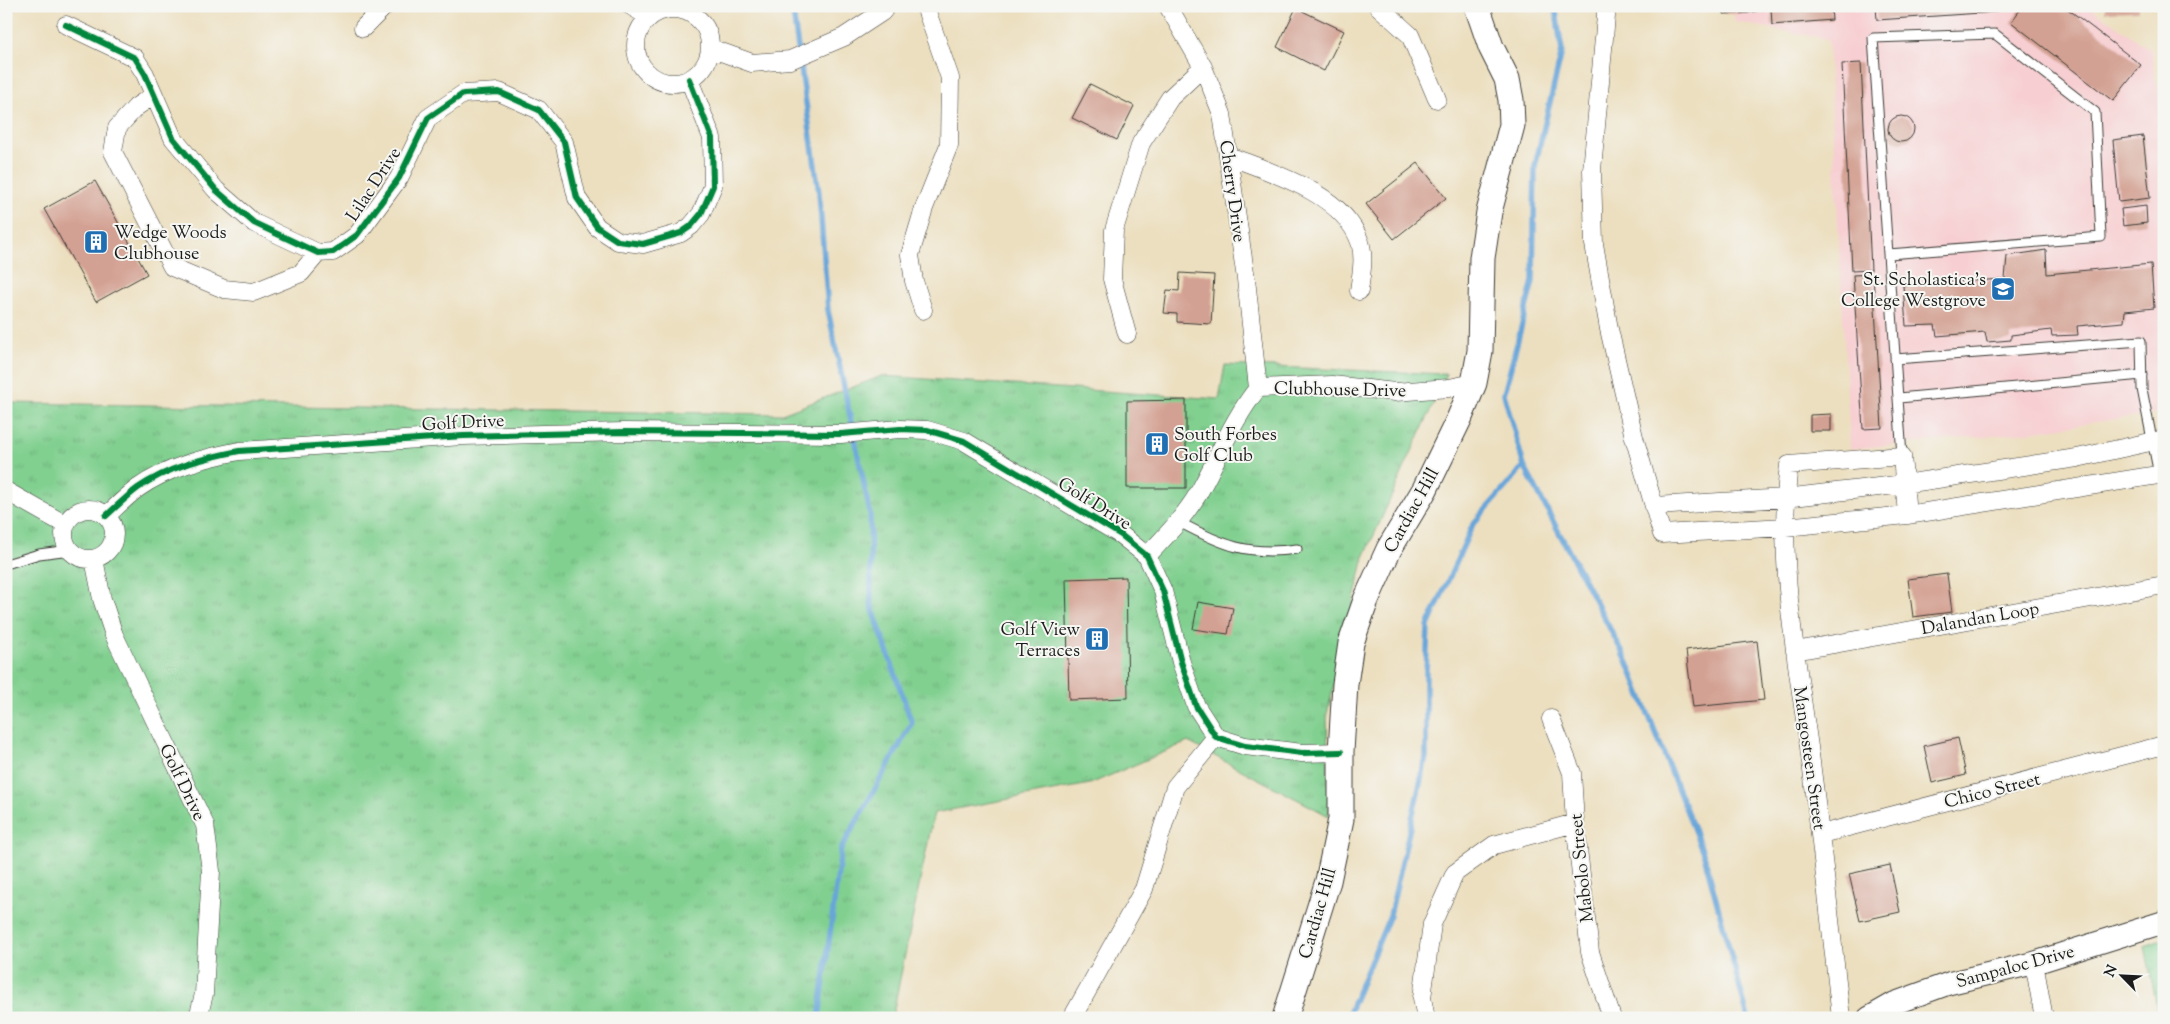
<svg xmlns="http://www.w3.org/2000/svg" width="2170" height="1024" font-family="'Sorts Mill Goudy',serif">
  <style>
    .built { fill: #f7cfd2 }
    .grass { fill: url(#grass-tufts); stroke: #4e7656 }
    .lines { fill: none; stroke-linecap: round; stroke-linejoin: round }
    .stream { stroke: #68a5d9; stroke-width: 5.5 }
    .building { fill: #d3a193 }
    .service-casing { stroke: #3b3934; stroke-width: 11 }
    .minor-casing { stroke: #3b3934; stroke-width: 19 }
    .tertiary-casing { stroke: #3b3934; stroke-width: 24 }
    .secondary-casing { stroke: #3b3934; stroke-width: 27 }
    .service { stroke: #fff; stroke-width: 9 }
    .minor { stroke: #fff; stroke-width: 18 }
    .tertiary { stroke: #fff; stroke-width: 22 }
    .secondary { stroke: #fff; stroke-width: 25 }
    .cycleway-casing { stroke: #f6f6f2; stroke-width: 9 }
    .cycleway { stroke: #00873e; stroke-width: 6 }
    .labels { text-anchor: middle; stroke-width: 4; stroke-linejoin: round; paint-order: stroke }
    .street-label { font-size: 18px; fill: #1c1c1c; stroke: #f6f6f2 }
    .poi-label { font-size: 18px; fill: #1c1c1c; stroke: #f6f6f2; text-anchor: start }
  </style>
  <defs>
    <pattern id="grass-tufts" width="24" height="20" patternUnits="userSpaceOnUse" patternTransform="scale(1.25)"><rect width="24" height="20" fill="#81d090"/><path d="M3 7l-1-3M5 7V3M7 7l1-3M15 17l-1-3M17 17v-4M19 17l1-3" fill="none" stroke="#6fb27c"/></pattern>
  </defs>
  <rect width="100%" height="100%" fill="#f6f6f2"/>
  <filter id="ink" filterUnits="userSpaceOnUse"><feTurbulence type="fractalNoise" baseFrequency=".02" numOctaves="2"/><feDisplacementMap in="SourceGraphic" scale="10" xChannelSelector="R" yChannelSelector="G"/><feConvolveMatrix kernelMatrix="1 2 1 2 8 2 1 2 1" color-interpolation-filters="sRGB"/></filter>
  <filter id="wash" filterUnits="userSpaceOnUse"><feTurbulence type="fractalNoise" baseFrequency=".0096" numOctaves="4" result="noise"/><feDisplacementMap in="SourceGraphic" scale="20" xChannelSelector="R" yChannelSelector="G"/><feGaussianBlur stdDeviation="1.12" result="paint"/><feColorMatrix in="noise" values="0 0 0 0 0 0 0 0 0 0 0 0 0 0 0 0 0 1.4 0 .05"/><feComposite in="paint" operator="in"/></filter>
  <g filter="url(#wash)">
    <rect width="100%" height="100%" fill="#ecdfbf"/>
    <path class="built" d="M1733,6H2088L2151,50L2161,109L2164,167V412L2029,432L1850,449L1828,39L1735,22Z"/>
    <path class="grass" d="M1225,365L1447,374L1364,557L1327,714L1329,816L1188,742L1090,784L934,813L892,1018H6V403L782,414L882,376L1219,399Z
      M2164,939V1018H2159L2145,946Z"/>
    <g class="lines">
      <path class="stream" d="M792,6L819,193L828,310L870,513L871,604L912,723L841,849L819,1018
        M1555,6L1562,51L1535,166L1533,281L1504,394L1524,466L1628,663L1704,855L1748,1018
        M1347,1018L1390,915L1426,757V672L1428,626L1473,524L1524,466"/>
    </g>
    <g id="blocks">
      <path class="building" d="M1724,6H1831L1832,20L1772,25L1771,8L1748,13L1724,14Z
        M1876,6H1996V12L1877,20Z
        M2023,6H2064L2141,65L2113,101L2011,22Z
        M2105,6H2139V11L2105,12Z
        M1296,8L1344,31L1324,71L1277,47Z
        M1861,63L1871,270L1852,271L1842,64Z
        M1090,84L1134,106L1117,140L1072,118Z
        M1888 129a13 13 0 1 1 26 0a13 13 0 1 1-26 0Z
        M2143,136L2150,198L2119,202L2113,140Z
        M1418,163L1446,198L1394,239L1366,204Z
        M95,181L147,274L96,302L44,209Z
        M2146,206L2147,223L2123,226L2121,209Z
        M2046,250L2047,274L2151,264L2154,308L2125,311L2124,322L2077,326L2078,335L2052,336L2051,330L2011,335V340L1987,342L1985,332L1937,336L1935,325L1906,326L1903,285L2005,279L2007,256Z
        M1180,273L1214,275L1211,324L1177,322V314L1164,313L1167,290L1179,291Z
        M1873,274L1882,428L1863,429L1853,275Z
        M1186,400V488H1127V401Z
        M1831,414V431H1810V415Z
        M1947,574L1952,612L1913,617L1908,579Z
        M1126,577L1128,698L1069,700L1066,579Z
        M1198,602L1233,608L1228,634L1193,629Z
        M1757,641L1764,700L1693,707L1686,650Z
        M1958,738L1966,775L1932,783L1924,746Z
        M1890,865L1900,912L1860,921L1849,874Z"/>
    </g>
  </g>
  <g filter="url(#ink)">
    <use href="#blocks" fill-opacity="0" stroke="#3b3934" stroke-width="1"/>
    <g class="lines">
      <defs>
        <path id="service" d="M1889,254L2101,237L2095,112L1995,34L1873,38L1902,456
          M1895,359L2141,341L2142,389L2159,475
          M1899,398L2142,375
          M1179,522C1222,545 1248,556 1297,549
          M6,564L39,554L70,550"/>
        <path id="minor" d="M631,6L649,17
          M1168,6L1203,67L1222,114L1246,279L1258,388
          M1378,6L1410,35L1437,99
          M1605,6L1606,16L1592,170L1594,244L1609,329L1634,437L1662,534L1785,527L1907,515L2164,474
          M636 46a37 37 0 1 1 74 0a37 37 0 1 1-74 0Z
          M66,25L135,58L145,74L173,138L216,190L254,223L318,253L333,252L357,235L399,178L428,118L463,94L499,92L539,110L564,142L577,198L597,227L618,241L643,244L681,233L691,226L701,214L713,186L712,138L689,79
          M363,28L385,6
          M710,48L752,63L790,60L844,37L882,12L887,6
          M154,95L136,107L117,128L113,152L172,267L224,289L254,292L301,273L318,253
          M1229,156C1272,173 1343,193 1360,242C1365,258 1361,275 1359,291
          M923,310L914,281L910,255L924,208L949,145L950,78L925,6
          M1127,334L1112,279L1114,230L1141,143L1170,98L1203,67
          M6,491L66,525
          M1655,506L1785,498L1904,484L2077,458L2164,439
          M64 534a25 25 0 1 1 50 0a25 25 0 1 1-50 0Z
          M106,516C116,507 127,496 138,488C168,467 204,458 239,451L463,436L624,432L841,434L900,429L927,430L964,441L1121,535L1147,556L1163,591L1181,662L1196,706L1216,737L1245,746L1302,753L1341,752
          M1147,556C1166,536 1184,517 1198,494C1218,459 1232,420 1258,388L1332,385L1395,392L1449,388L1474,383
          M94,559L102,599L114,635L205,825L211,871L204,994L198,1018
          M1795,651L2164,585
          M1551,719L1572,773L1575,823L1590,952L1612,1018
          M1821,834L2164,745
          M2034,963L2044,1018
          M1072,1018L1144,889L1175,787L1216,737
          M1426,1018L1422,998L1432,924L1455,873L1494,845L1575,823
          M1841,1018C1831,927 1821,837 1809,747C1796,654 1777,559 1789,465L1902,456L1907,515"/>
        <path id="tertiary" d="M1869,1018L1895,1003L1950,983L2034,963L2164,922"/>
        <path id="secondary" d="M1285,1018L1328,881L1341,819V752L1345,684L1351,643L1366,600L1389,549L1425,489L1460,417L1474,383L1480,351L1482,258L1489,212L1512,125L1511,100L1507,79L1491,47L1477,6"/>
      </defs>
      <use href="#service" class="service-casing"/>
      <use href="#minor" class="minor-casing"/>
      <use href="#tertiary" class="tertiary-casing"/>
      <use href="#secondary" class="secondary-casing"/>
      <use href="#service" class="service"/>
      <use href="#minor" class="minor"/>
      <use href="#tertiary" class="tertiary"/>
      <use href="#secondary" class="secondary"/>
      <defs>
        <path id="cycleway" d="M66,25L135,58L145,74L173,138L216,190L254,223L318,253L333,252L357,235L399,178L428,118L463,94L499,92L539,110L564,142L577,198L597,227L618,241L643,244L681,233L691,226L701,214L713,186L712,138L689,79
          M106,516C116,507 127,496 138,488C168,467 204,458 239,451L463,436L624,432L841,434L900,429L927,430L964,441L1121,535L1147,556L1163,591L1181,662L1196,706L1216,737L1245,746L1302,753L1341,752"/>
      </defs>
      <use href="#cycleway" class="cycleway-casing"/>
      <use href="#cycleway" class="cycleway"/>
    </g>
  </g>
  <defs>
    <symbol id="building-square" viewBox="-11 -11 22 22"><rect x="-9" y="-9" width="18" height="18" rx="4" fill="#1f6fb2" stroke="#f6f6f2"/><path d="M-4-6H4V6H1V3H-1V6H-4ZM-2.5-4.3h1.7v1.8h-1.7ZM.8-4.3h1.7v1.8H.8ZM-2.5-1h1.7V.8h-1.7ZM.8-1h1.7V.8H.8Z" fill="#fff"/></symbol>
    <symbol id="university-square" viewBox="-11 -11 22 22"><rect x="-9" y="-9" width="18" height="18" rx="4" fill="#1f6fb2" stroke="#f6f6f2"/><path d="M0-5L7-2L0 1L-7-2ZM-4 1L0 2.5L4 1V4Q0 6-4 4Z" fill="#fff"/></symbol>
  </defs>
  <g fill-rule="evenodd">
    <use href="#building-square" x="82" y="228" width="28" height="28"/>
    <use href="#university-square" x="1989" y="275" width="28" height="28"/>
    <use href="#building-square" x="1143" y="430" width="28" height="28"/>
    <use href="#building-square" x="1083" y="625" width="28" height="28"/>
  </g>
  <g class="labels">
    <g class="street-label">
      <text transform="translate(373 184) rotate(-57)" y="6">Lilac Drive</text>
      <text transform="translate(1233 191) rotate(82)" y="6">Cherry Drive</text>
      <text transform="translate(1340 389) rotate(1)" y="6">Clubhouse Drive</text>
      <text transform="translate(463 422) rotate(-3)" y="6">Golf Drive</text>
      <text transform="translate(1095 503) rotate(32)" y="6">Golf Drive</text>
      <text transform="translate(1411 510) rotate(-61)" y="6">Cardiac Hill</text>
      <text transform="translate(1980 618) rotate(-10)" y="6">Dalandan Loop</text>
      <text transform="translate(1810 758) rotate(82)" y="6">Mangosteen Street</text>
      <text transform="translate(183 782) rotate(64)" y="6">Golf Drive</text>
      <text transform="translate(1992 790) rotate(-14)" y="6">Chico Street</text>
      <text transform="translate(1581 868) rotate(-96)" y="6">Mabolo Street</text>
      <text transform="translate(1317 913) rotate(-74)" y="6">Cardiac Hill</text>
      <text transform="translate(2015 966) rotate(-15)" y="6">Sampaloc Drive</text>
    </g>
    <g class="poi-label">
      <text x="114" y="238">Wedge Woods<tspan x="114" dy="21">Clubhouse</tspan></text>
      <text x="1986" y="285" text-anchor="end">St. Scholastica's<tspan x="1986" dy="21">College Westgrove</tspan></text>
      <text x="1174" y="440">South Forbes<tspan x="1174" dy="21">Golf Club</tspan></text>
      <text x="1080" y="635" text-anchor="end">Golf View<tspan x="1080" dy="21">Terraces</tspan></text>
    </g>
  </g>
  <rect width="2170" height="1024" fill="none" stroke="#f6f6f2" stroke-width="25"/>
  <g transform="translate(2122 976) rotate(294)" stroke="#f6f6f2" stroke-width="4" paint-order="stroke">
  <path d="M0-4L9 19L0 12L-9 19Z" fill="#1c1c1c"/>
  <text y="-8" font-size="14" font-weight="bold" text-anchor="middle" fill="#1c1c1c">N</text>
  </g>
</svg>
